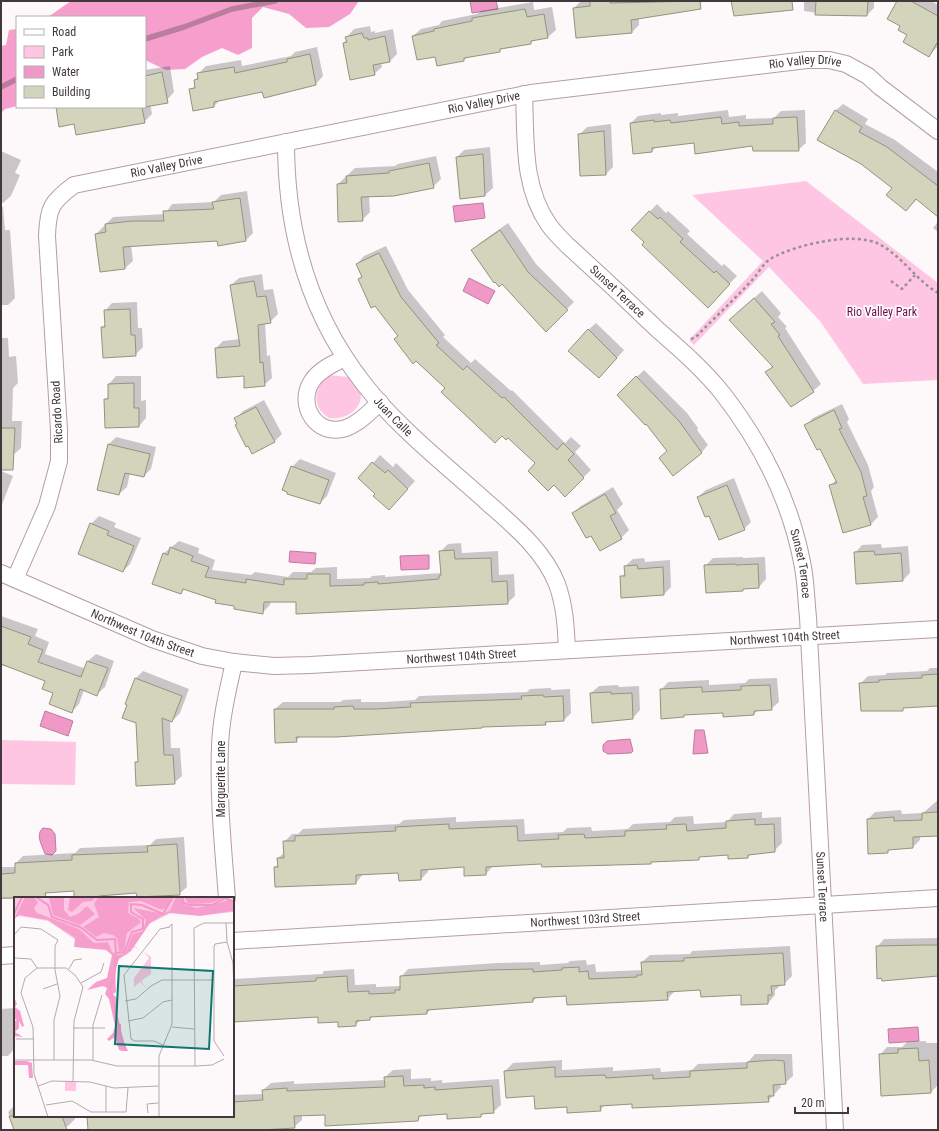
<svg xmlns="http://www.w3.org/2000/svg" width="939" height="1131" font-family="'Roboto Condensed',sans-serif">
  <style>
    .green { fill: #fec6e2 }
    .forest { fill: #f69fcd }
    .water { fill: #f099c7; stroke: #bc7c9e }
    .shadow { fill: #0003 }
    .lines { fill: none; stroke-linecap: round; stroke-linejoin: round }
    .stream { stroke: #bc7c9e; stroke-width: 5.5 }
    .building { fill: #d3d4bc; stroke: #92947d }
    .minor-casing { stroke: #b49ca8; stroke-width: 18 }
    .path { stroke: #999295; stroke-width: 2.5; stroke-dasharray: 3 3; stroke-linecap: butt }
    .minor { stroke: #fff; stroke-width: 16 }
    .labels { text-anchor: middle; stroke-width: 3.5; stroke-linejoin: round; paint-order: stroke }
    .street-label { font-size: 12px; fill: #42383d; stroke: #fff }
    .park-label { font-size: 12px; fill: #72094e; stroke: #fff }
    .inset-river { fill: none; stroke: #f099c7; stroke-width: 2 }
    .inset-road { fill: none; stroke: #b2abae; stroke-width: 1 }
    .view { fill: #0f766e; fill-opacity: 0.15; stroke: #0f766e; stroke-width: 2 }
    .inset-edge { fill: none; stroke: #42383d; stroke-width: 2 }
  </style>
  <rect width="100%" height="100%" fill="#fdf8fa"/>
  <path class="green" d="M806,181L938,283V380L863,384L820,321L769,267L694,345L689,340L763,261L692,195Z
    M328,375L348,377C374,393 357,421 329,418C311,407 314,388 328,375Z
    M1,740L76,742L75,785L1,784Z"/>
  <path class="forest" d="M71,1H359L350,14L329,27L306,28L289,14L263,7L252,18V48L238,55L222,48L202,57L185,69L166,70L145,60V17H48Z
    M17,29V106L5,109L1,113V46L6,45L9,30Z"/>
  <path class="water" d="M470,1H496L498,9L472,13Z
    M483,203L485,218L455,222L453,206Z
    M469,278L495,291L488,304L463,291Z
    M290,551L316,553L315,564L289,562Z
    M429,555V569L401,570L400,556Z
    M45,711L73,721L68,736L40,726Z
    M695,730H704L708,753L693,754Z
    M630,739L633,751L631,753L608,754L603,751V745L607,741Z
    M43,828L51,829L55,834L56,851L52,855L45,854C42,845 35,835 43,828Z
    M918,1027L919,1041L889,1043L888,1029Z"/>
  <path class="shadow" d="M581,1H702V2L694,9L639,18V25L632,32L574,8Z
    M804,1H874V8L866,16H837L804,11Z
    M899,1H931L938,5V46L929,56L902,25Z
    M533,2L534,10L552,7L556,30L548,37L534,39L531,43L467,57L464,60L436,55L413,36L421,29L439,25L442,21L477,14L481,11Z
    M370,26L371,32L375,31V33L393,29L397,54L390,61L381,63L382,67L374,74L344,43L347,39V37L354,29Z
    M317,47L323,76L316,84L264,97L263,91L221,99L214,106L194,109L190,90L196,85L195,80L199,76L198,74L206,66L241,60L242,66L291,56L295,52Z
    M170,66L174,92L167,100L150,103L152,114L144,122L75,123L57,107H145V70Z
    M843,104L868,119L865,124L895,140L938,172V215L917,199L906,210L894,187L835,111Z
    M728,110L729,117L746,115V119L774,118L781,111L805,110L806,143L798,150L753,145L696,153L694,142L657,146L652,151L631,123L638,116L661,113V115L678,113V116Z
    M611,124L613,167L606,174L579,135L587,127Z
    M490,147L493,188L485,195L461,198L457,157L464,150Z
    M1,151L21,160L15,173L20,175L11,196L3,203L1,202Z
    M436,156L441,179L433,187L369,196L370,212L362,220L338,184L355,168L395,166L398,164Z
    M247,191L253,233L246,240H218L131,245L133,261L125,268L101,271L96,234L113,217L165,214L172,204L214,202L221,195Z
    M657,204L666,213L668,211L690,231L687,234L722,266L724,264L737,276L715,299L632,230Z
    M1,207H3L5,230H10L15,298L8,305H1Z
    M938,222V232L933,228Z
    M508,223L536,264L574,302L546,330L472,250L480,243Z
    M386,246L408,290L445,335L443,337L471,363L475,359L511,391L512,390L565,443L571,437L581,446L575,452L591,470L565,495L537,463L508,437L446,388L399,335L359,279L362,276L357,264L364,256Z
    M262,274L264,290L273,289L278,314L270,322L265,323L267,356L270,355L272,378L264,385L245,375L216,348L223,341L240,339L231,285L239,278Z
    M762,291L781,313L778,317L787,327L785,328L821,384L813,391L767,372L773,365L738,312Z
    M137,302L138,328H142L143,347L135,355L102,327L106,324L105,311L112,303Z
    M596,323L624,350L607,369L588,330Z
    M1,338H8L9,357L16,356L18,383L13,388L12,421H22L21,448L13,455H1Z
    M644,370L687,413L698,428L697,430L708,445L701,453L668,450L646,422L618,395Z
    M116,376H141V401L146,400V418L139,426L105,400L109,396V384Z
    M264,400L282,434L274,442L238,424L236,419L243,411Z
    M842,404L849,419L847,422L868,465L874,487L871,491L878,517L871,524L830,486L836,480L820,447L806,425L813,418Z
    M116,437L156,447L151,469L144,476L130,473L127,487L119,494L109,444Z
    M380,455L393,467L396,463L415,481L396,502L377,494L373,463Z
    M300,459L336,473L327,496L320,503L289,491L292,467Z
    M1,471L13,476L1,507Z
    M734,478L751,522L744,529L709,514L698,497L706,490Z
    M613,487L623,504L617,510L629,530L621,538L591,534L573,513L581,506Z
    M99,516L116,523L114,527L141,538L130,564L123,571L91,524Z
    M179,541L199,548L198,553L215,560L212,570L251,575L255,572L288,577L293,572H311L316,568L337,567V579L370,578L372,576L385,575V577L441,573L440,552L448,544L461,543L462,553L498,551L499,575L514,574L515,596L507,603L271,601L270,605L263,612L217,600L185,588L181,593L154,583L164,553Z
    M881,544L882,548L908,546L910,573L903,580L855,553L862,545Z
    M743,557V558L765,557L766,579L759,587H745L743,590L705,566L713,558Z
    M644,558L645,562L670,560L671,587L664,594L621,577L626,572L625,566L633,559Z
    M1,616L38,629L35,636L49,642L45,654L86,669L88,661L96,654L114,661L105,687L97,694L84,690L79,704L72,711L54,692L47,680L1,665Z
    M930,668H938V705L906,706L902,710L860,684L868,676L885,675L887,673L927,671Z
    M143,671L189,689L180,713L172,721L170,720L171,748H180L182,776L174,783L136,763L139,760L136,678Z
    M777,678L779,702L771,709L758,710L754,714L724,712L686,714L684,716L661,690L668,682L709,680V685L745,683L749,679Z
    M618,685L619,687L639,686L640,710L633,718L591,693L599,686Z
    M551,688V690L570,689L571,713L564,720L548,721L545,724L524,723L301,736L296,741L275,709L283,702H340L343,700L361,699V702H384L415,700L419,696L527,692L530,689Z
    M938,800V835L920,836V840L913,847L891,848L887,852L868,819L875,812L901,810L902,814L923,813Z
    M762,812V818L781,817L782,843L774,851L751,854L748,857L729,854L701,856L698,859L598,866L597,863H542L493,866L486,874L465,866L428,869V872L421,879L399,872L363,874L356,883L275,867L278,864V858L285,852L284,842L292,834H298L303,829L399,824L404,820L456,817V822L524,819L525,834L563,832L567,828L591,827L592,831L628,829L633,824L670,822L675,817L693,816L694,824L727,822L734,814Z
    M184,837L187,887L179,894L137,892L107,895L104,898H75V890L49,891L42,898L1,899V867H16V863L23,856L75,853L80,848L150,845L156,839Z
    M938,938V975L877,947L884,939Z
    M790,946L792,976L784,984H779V987L775,990V995L768,1003L742,994L701,989L675,991L667,999L567,995L538,996L533,1001L431,1009L427,1013L373,1016L370,1019L361,1020L355,1025L319,1016L233,1022V979L322,974L324,971L354,969L355,985L376,984V987L401,986V977L408,969L497,963L540,962V965L568,963L570,961L586,960L587,965L595,964L596,972L643,970L642,962L650,955L690,954L692,951Z
    M15,1008V1048L8,1056H1V1009Z
    M926,1041V1043H938V1085L931,1092L880,1055L887,1047H902L907,1042Z
    M755,1054H792L793,1076L785,1083L780,1084L781,1087L768,1101L606,1104L600,1110L567,1106L535,1095L505,1071L513,1063L562,1060V1070L613,1067V1071L660,1068L661,1072L692,1070L698,1064L748,1062Z
    M411,1069V1079L431,1078V1081L442,1080V1083L499,1079L501,1105L493,1112L484,1113L480,1116L448,1113L423,1114L417,1120L326,1114L302,1115V1120L294,1127L244,1130H89L88,1116H233V1095L263,1094V1090L271,1083L294,1081V1084L386,1080L385,1077L393,1070Z
    M15,1105V1116H74L75,1119L68,1126L59,1130H15L8,1112Z"/>
  <g class="lines">
    <path class="stream" d="M145,39L184,27L232,9L275,1
      M1,87L17,79"/>
  </g>
  <path class="building" d="M590,1H610V3L700,1L701,9L631,20L632,33L576,38L573,8L590,6Z
    M731,1H792L793,10L734,16Z
    M816,1H868L867,16L815,15Z
    M897,1H911L938,16V41L929,57L903,42L907,35L898,30L900,26L887,19Z
    M525,9L527,17L544,14L548,38L531,41V44L500,49V52L464,58V61L437,66L435,57L417,60L412,36L434,31V29L472,21V18Z
    M362,33L364,38H368V40L385,36L390,62L373,65L375,75L350,80L343,43L347,42L345,37Z
    M310,54L316,85L264,98L262,92L214,102V107L193,111L189,89L195,88L194,80L198,79L197,73L234,67L235,73L287,62V59Z
    M162,72L168,103L145,107V76Z
    M56,107H142L145,123L76,135L74,124L59,127Z
    M835,110L862,127L859,132L887,147L938,186V217L916,199L906,211L886,195L892,188L861,164L817,140Z
    M721,117L722,124L739,122V126L773,124V118L797,117L799,151H753L752,146L695,154L694,143L652,148V152L633,154L630,123L654,120V122L670,120L671,123Z
    M604,131L606,175L580,176L578,134Z
    M483,154L485,196L460,199L456,157Z
    M429,163L434,188L394,196L361,197L363,221L338,222L337,184L347,183L346,176L389,173V171Z
    M240,198L246,241L218,246L217,241L123,247L125,269L100,272L95,234L106,232L105,224L132,221H164L163,211L214,209L212,202Z
    M649,211L658,219L660,217L683,239L680,242L714,273L716,271L730,284L708,308L642,245L644,242L631,230Z
    M500,230L528,272L568,310L546,332L502,284L499,287L495,282L494,283L471,250Z
    M379,253L401,297L439,343L436,345L463,370L467,366L502,398L504,397L557,450L563,443L574,454L568,460L584,478L565,497L554,485L548,491L528,471L535,463L508,438L506,440L502,436L495,443L441,392L445,388L416,361L413,364L394,339L398,336L375,306L371,308L358,279L362,277L356,264Z
    M254,281L257,297L266,296L271,323L258,325L260,363L263,362L265,386L244,388V376L217,378L215,348L240,346L230,285Z
    M754,298L775,322L771,324L780,335L778,336L814,392L791,407L765,372L773,367L729,320Z
    M130,309L131,335H135L136,356L103,358L101,327H105L104,310Z
    M588,329L617,358L599,378L568,351Z
    M636,376L679,421L702,453L673,476L659,458L667,451L646,424L645,425L617,395Z
    M134,383V408H139V427L105,428L104,399H108V384Z
    M256,407L275,442L252,454L248,446L246,447L235,425L237,424L234,418Z
    M834,410L842,428L839,429L861,472L867,496L863,497L871,525L843,533L829,485L837,483L820,449L817,450L804,425Z
    M1,428H15L13,470H1Z
    M108,444L150,454L144,477L125,473L119,495L97,490Z
    M372,462L385,473L388,470L408,489L389,510L373,496L375,494L358,478Z
    M291,466L329,480L320,504L287,494V492L282,490Z
    M727,485L745,530L719,540L709,516L705,517L697,497Z
    M605,494L616,513L610,516L622,539L600,551L591,536L586,538L572,513Z
    M90,523L109,531L107,535L134,546L123,572L78,554Z
    M170,547L193,556L191,561L209,567L205,577L246,583V579L284,585V579H307V574H330V586L364,585V583L378,582V584L439,579V576L441,575L439,551L454,550L455,559L491,558L492,582L507,581L508,604L296,614V602H264L263,614L234,609V606L215,603L216,600L183,589L181,594L152,584L163,553L168,555Z
    M874,551L875,555L901,553L903,581L856,584L854,552Z
    M736,564V565L758,564L759,588L743,589V591L706,593L704,565Z
    M637,565L638,569L663,567L664,595L621,598L620,576H625L624,566Z
    M1,626L31,637L28,644L43,650L38,662L81,677L87,661L108,668L97,696L80,689L72,713L49,704L53,693L42,689L45,681L1,664Z
    M938,674V706L903,708V711H861L859,683L879,682V680L922,678V675Z
    M135,678L182,696L172,722L162,718L164,755H173L175,784L136,786L135,762H138L136,723L122,718L127,705L125,704Z
    M770,685L772,710L754,711V715L723,717V713L684,715V717L661,719L660,689L702,687V692L741,690V686Z
    M611,692V694L632,693L633,719L592,723L590,693Z
    M543,695L544,697L563,696L564,721L545,722L546,725L482,727V728L336,737H296L297,742L275,743L274,709H334V707L353,706L354,709H376L411,707L410,703L522,699L521,696Z
    M938,812V836L913,837V848L888,850V853L868,854L867,819L894,817V821L922,820V813Z
    M755,819V825L774,824L775,852L748,855V858L728,859V855L699,857V860L651,862V864L542,867L541,864L486,867V875L464,876V867L421,870V880L399,881L398,873L356,875V884L275,887L274,867H278L277,858H284L283,841H295V836L396,831L395,827L449,824V829L517,826L518,841L559,839L558,835L584,834L585,838L625,836V831L667,829L666,825L686,824L687,831L726,828V821Z
    M177,844L180,895L137,897L136,893L99,896V898H74V891L45,893L46,897L36,898H1V874L15,873V863L72,860V855L148,852L147,846Z
    M922,945H938V976L882,981L881,978L877,979L876,946Z
    M783,953L785,985L771,986L772,995H768V1004L741,1005V995L701,997L700,990L667,992L668,1000L567,1005L566,996L533,998V1002L427,1010V1014L370,1017V1020L356,1021V1026L338,1027V1022L318,1023V1017L233,1022V986L316,981V978L347,976L348,992L369,991V994L395,993V990H400V976L489,970L533,969V972L562,970V968L579,967V972L588,971L589,979L637,977V975H642L641,962L684,961V958Z
    M918,1048L919,1061L929,1060L931,1093L881,1096L879,1054L898,1053V1049Z
    M775,1060L784,1061L786,1084L773,1085L774,1096H768L769,1102L632,1108V1104L600,1106L601,1111L567,1113V1107L535,1109L534,1096L506,1098L504,1071L555,1067V1077L605,1075L606,1078L653,1075V1079L690,1077V1071L747,1068V1062Z
    M403,1076L404,1086L424,1085V1088L435,1087V1090L492,1086L494,1113L481,1114V1117L447,1119V1114L419,1116L418,1121L325,1126V1115L294,1116L295,1128L260,1130H88L87,1116H233V1102L263,1100L262,1090L287,1088V1091L385,1087L384,1077Z
    M9,1116H62L67,1130H14Z"/>
  <g class="lines">
    <defs>
      <g id="minor">
        <path id="s1" d="M524,94C526,139 522,187 549,225C554,232 561,239 567,245C598,273 628,301 658,330C681,350 704,370 723,394C761,443 790,501 802,562C806,580 806,599 808,617L835,1130"/>
        <path id="s2" d="M286,142C286,231 308,313 364,384C398,428 447,466 489,504C515,527 544,551 557,584C565,606 566,628 567,650"/>
        <path d="M345,358C334,363 319,370 312,381C296,405 317,438 346,428C359,423 370,412 380,402"/>
        <path id="s3" d="M1,573L152,639L202,656L234,662L274,666L310,665L938,629"/>
        <path id="s4" d="M15,579L47,506L59,461V430L47,236C48,208 51,202 74,185L531,93L807,60H829L846,64L868,76L880,87L938,131"/>
        <path d="M227,898C223,847 218,797 220,746C221,717 228,690 234,662"/>
        <path id="s5" d="M233,941L938,898"/>
        <path d="M1,956L15,955"/>
      </g>
    </defs>
    <use href="#minor" class="minor-casing"/>
    <path class="path" d="M891,281L902,289L915,275
      M691,339L696,337C715,317 736,298 754,278C759,272 763,264 770,259C794,245 853,231 879,244C902,256 916,280 938,293"/>
    <use href="#minor" class="minor"/>
  </g>
  <g class="labels">
    <g class="street-label">
      <text dy="4" stroke="none"><textPath href="#s4" startOffset="1155">Rio Valley Drive</textPath></text>
      <text dy="4" stroke="none"><textPath href="#s4" startOffset="831">Rio Valley Drive</textPath></text>
      <text dy="4" stroke="none"><textPath href="#s4" startOffset="507">Rio Valley Drive</textPath></text>
      <text dy="4" stroke="none"><textPath href="#s1" startOffset="231">Sunset Terrace</textPath></text>
      <text transform="translate(57 412) rotate(-93)" y="4">Ricardo Road</text>
      <text dy="4" stroke="none"><textPath href="#s2" startOffset="303">Juan Calle</textPath></text>
      <text dy="4" stroke="none"><textPath href="#s1" startOffset="567">Sunset Terrace</textPath></text>
      <text dy="4" stroke="none"><textPath href="#s3" startOffset="154">Northwest 104th Street</textPath></text>
      <text dy="4" stroke="none"><textPath href="#s3" startOffset="802">Northwest 104th Street</textPath></text>
      <text dy="4" stroke="none"><textPath href="#s3" startOffset="478">Northwest 104th Street</textPath></text>
      <text transform="translate(221 779) rotate(-90)" y="4">Marguerite Lane</text>
      <text dy="4" stroke="none"><textPath href="#s1" startOffset="891">Sunset Terrace</textPath></text>
      <text dy="4" stroke="none"><textPath href="#s5" startOffset="353">Northwest 103rd Street</textPath></text>
    </g>
    <g class="park-label">
      <text x="882" y="316">Rio Valley Park</text>
    </g>
  </g>
  <g transform="translate(14 897)">
    <rect width="220" height="220" fill="#fdf8fa"/>
    <path d="M0,0H220V15L198,17L159,15L133,28L130,35L119,47L126,54L118,48L114,57L104,61L89,51H74L34,24L6,19L0,21ZM129,54L137,60V77L127,84L132,91L126,85L120,90V81L135,61ZM51,185H62V194H51Z" fill="#fec6e2"/>
    <path d="M11,0H19L24,5L20,12L23,16L65,32L80,46L94,45L98,55L104,58L111,56L119,37L129,34L132,23L119,11L150,17L156,13L162,0H167L171,8L183,11L216,3L220,6V14L186,19L155,16L146,20L136,26L117,54L105,62L101,75L102,95L99,97L104,102L103,125L107,127V138L114,154H108L105,153L101,140L95,144L93,142L99,136L101,129L95,102L91,97L93,91L89,89L73,93L82,85L93,81L98,58L92,53L60,50L61,41L34,23L5,18L0,22ZM35,0H50V13L56,20L64,17L73,9L81,17L66,28L39,18ZM56,0H82L78,4L69,5L58,15L54,13ZM84,0H157L154,9L148,13L127,4L115,5L114,16L124,21L127,25L113,36L110,53L105,55L103,41L99,38L90,36L82,40L69,30L85,20L80,7ZM170,0H211L197,6L179,7L174,6ZM0,100L3,107L1,110L6,114L10,129L8,130L5,124V131L1,135L9,140L0,139V124L3,123L0,121ZM0,164H13L18,166L19,181H15L14,168H0Z" fill="#f69fcd"/>
    <path class="inset-river" d="M22,0L34,8L38,20L66,30L83,43L101,42L102,58M168,0L170,6L176,8H198L211,1L220,5M0,17L8,0M102,56L110,55L118,35L129,32V22L117,15V7L128,8L149,17L159,0M102,60L100,83L96,91L111,154"/>
    <path class="inset-road" d="M212,26L213,45L219,66L220,95M0,38L7,30L27,32L44,43L41,49V73L46,99L40,123V163M1,61L17,62L23,71M55,72L60,63L68,62M67,86L87,75L90,66M29,92L43,87M111,104L122,102L137,89L148,83H200M114,124L129,121L149,105L158,103M158,130L180,132M59,131H91M2,142H20M149,148L140,144H121L117,142L110,78L146,32L156,30M210,159L200,144V50L201,47L213,45M0,163H77L103,169H182L198,168L210,162M79,163V128L88,98M181,169L180,31L190,26H220M24,189L38,184L76,185L100,191L144,189M92,189V215M32,208L58,204L77,215H112L114,191M134,216L133,207L144,206M34,220L20,177L19,130L7,96L11,81L23,71H52L61,78L69,90L60,124L59,184M145,220V159L158,127V27L155,30"/>
    <path class="view" d="M105,69L199,74L195,152L101,147Z"/>
    <rect width="220" height="220" class="inset-edge"/>
  </g>
  <rect width="939" height="1131" fill="none" stroke="#42383d" stroke-width="4"/>
  <rect x="16" y="16" width="130" height="92" fill="#ffffff" stroke="#b3afb1"/>
  <rect x="24" y="29" width="20" height="6" fill="#ffffff" stroke="#b3afb1"/>
  <text x="52" y="36" font-size="12" fill="#42383d">Road</text>
  <rect x="24" y="46" width="20" height="12" fill="#fec6e2" stroke="#b3afb1"/>
  <text x="52" y="56" font-size="12" fill="#42383d">Park</text>
  <rect x="24" y="66" width="20" height="12" fill="#f099c7" stroke="#b3afb1"/>
  <text x="52" y="76" font-size="12" fill="#42383d">Water</text>
  <rect x="24" y="86" width="20" height="12" fill="#d3d4bc" stroke="#b3afb1"/>
  <text x="52" y="96" font-size="12" fill="#42383d">Building</text>
  <path d="M795 1107v6h53v-6" fill="none" stroke="#42383d" stroke-width="2"/>
  <text x="801" y="1107" font-size="12" fill="#42383d" stroke="#ffffff" stroke-width="3" paint-order="stroke">20 m</text>
</svg>
